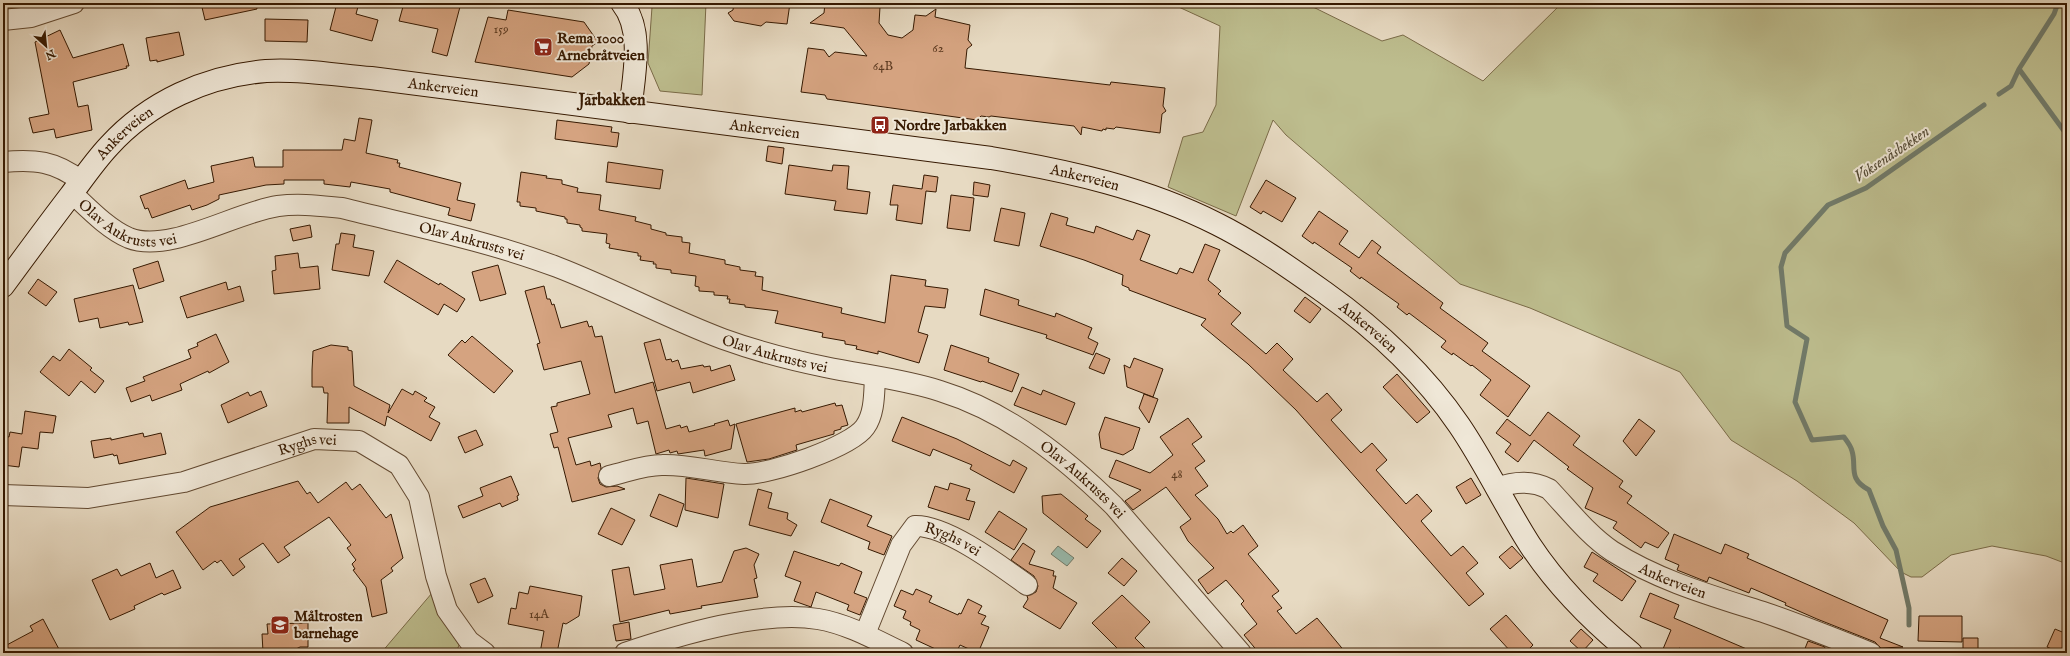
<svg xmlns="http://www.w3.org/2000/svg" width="2070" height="656" font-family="'IM FELL English',serif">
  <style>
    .green { fill: #bdbd8e; stroke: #7a6b48 }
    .water { fill: #98bbae; stroke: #717a69 }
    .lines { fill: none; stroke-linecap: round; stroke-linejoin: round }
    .stream { stroke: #717a69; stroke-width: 5 }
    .building { fill: #d5a380; stroke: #361901 }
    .street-casing { stroke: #624931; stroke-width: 22 }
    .secondary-casing { stroke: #361901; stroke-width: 24 }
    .street { stroke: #efe7d7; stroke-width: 20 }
    .secondary { stroke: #efe7d7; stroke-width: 22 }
    .labels { text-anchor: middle; stroke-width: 4; stroke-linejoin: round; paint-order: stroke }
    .number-label { font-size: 13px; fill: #5e3c21 }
    .poi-label { font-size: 15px; font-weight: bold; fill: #361901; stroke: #efe7d7; text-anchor: start }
    .street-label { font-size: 15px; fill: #361901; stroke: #efe7d7 }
    .neighbourhood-label { font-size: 16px; font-weight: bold; fill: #361901; stroke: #efe7d7 }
    .water-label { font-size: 16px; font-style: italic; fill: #534a35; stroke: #efe7d7 }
  </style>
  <rect width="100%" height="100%" fill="#e7dac2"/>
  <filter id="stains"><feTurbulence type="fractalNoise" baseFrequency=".005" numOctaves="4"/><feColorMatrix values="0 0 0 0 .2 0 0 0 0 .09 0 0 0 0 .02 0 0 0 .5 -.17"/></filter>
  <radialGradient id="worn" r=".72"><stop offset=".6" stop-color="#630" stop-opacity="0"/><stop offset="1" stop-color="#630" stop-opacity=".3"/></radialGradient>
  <path class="green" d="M649,3H706L702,95L660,91L648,63L652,7Z
    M1170,3H1305L1382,41L1403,35L1483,81L1562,3H2067V564L2046,556L1992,546L1951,555L1922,577H1911L1901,572L1854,523L1797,481L1731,440L1680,372L1530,308L1460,284L1286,135L1273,120L1236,216L1168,187L1183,137L1203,132L1216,105L1220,26Z
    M432,593L440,615L459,645L456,653H381Z"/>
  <path class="water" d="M1058,546L1074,558L1067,566L1051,554Z"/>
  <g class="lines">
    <path class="stream" d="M2058,3L2054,14L2019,69L2067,135
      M1999,94L2011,86L2019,69
      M1909,625V608L1896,550L1883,526L1869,490C1847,478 1857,467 1852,451C1851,446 1847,441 1844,437L1812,440L1795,402L1807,339L1787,326L1781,267L1785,253L1828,205L1866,188L1984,105"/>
  </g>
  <path class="building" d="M201,3H256L257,9L205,20Z
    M337,3H359L356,14L378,20L372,41L330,30Z
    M404,3H461L447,56L432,52L438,29L399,21Z
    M734,3H790L787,24L766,22L761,26L734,21L728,13L733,10Z
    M825,3L868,4L870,7H880L879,23L888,35L902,38L913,30L915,15L926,16L936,9L935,17L970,25L968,40L972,45L967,49L965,68L1110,85L1111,82L1165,88L1163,106L1166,111L1162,114L1160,133L1116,127L1114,129L1106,128V130L1103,129L1102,131L1082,127L1081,135L1074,126L991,116L989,117L981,116L977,120L827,99L825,95L801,92L808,48L824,50L829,57L835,52L867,56L844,28L810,23L824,13Z
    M508,10L584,22L598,42L592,46L589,64L572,77L475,62L488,17L506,20Z
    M265,19L308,20L307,42L265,41Z
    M60,30L73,58L123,44L129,66H126L127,68L73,82L78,107L88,105L92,130L56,138L54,129L33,133L29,118L49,114L35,42Z
    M179,32L184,55L157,62V60L150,61L146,38Z
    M359,118L372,120L366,153L398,160L397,163H400L399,167L461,183L457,200L475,204L471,221L448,215L450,208L390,192V189L351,182L350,187L324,184V180H284V184L266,185L219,195V199L207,205L192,210L190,205L152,218L148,208L145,209L140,196L185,180L188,189L214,182L211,166L253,157L255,167H283V150H342L344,139L355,141Z
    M557,120L612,127L611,132L619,133L617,147L555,139Z
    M768,146L784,148L782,164L766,161Z
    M608,162L663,170L660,189L606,182Z
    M789,165L832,171L833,165L849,166L847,189L870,192L867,214L834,210L836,201L785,194Z
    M521,172L547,176L546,178L562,180V184L578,188L577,192L601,195L599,210L636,217L635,221L651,225V229L666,233V235L682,237V242L690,243L689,253L725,260V264L740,267V270L756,272L755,276L763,277L762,290L842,308L841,313L885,323L891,275L926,280L925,286L948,289L945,308L925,306L918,332L928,335L919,363L878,351V354L856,349L857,346L845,344V341L822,337L823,333L775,323L778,311L745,307V305L729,303L730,299H727L728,296L714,295V292L699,291V287L695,286L696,276L671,273V270L656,268V264H653L654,262L640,260L641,256H638V253L609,248L610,244L606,243L607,234L582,231V228L580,227V225L567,223V219H565V217L536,211V208L520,206V202H517Z
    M924,175L938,177L936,192L926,191L922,224L896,220L898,205H890L893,185L922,189Z
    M1266,180L1296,198L1282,222L1263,211L1261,214L1250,207Z
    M974,182L990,185L988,197L973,195Z
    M951,195L974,198L970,231L947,228Z
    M1001,208L1025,213L1019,246L994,241Z
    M1319,211L1348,231L1339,244L1359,258L1372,240L1381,247L1377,253L1443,303L1440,308L1488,343L1482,351L1530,386L1508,417L1480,395L1491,380L1472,365L1471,366L1453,353L1452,355L1441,347L1446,341L1409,313L1407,315L1397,307L1399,304L1361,277L1360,279L1350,271L1352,268L1314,242L1313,244L1302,236Z
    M1051,213L1068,218L1066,225L1094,233L1096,226L1133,240L1137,230L1150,235L1140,260L1177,274L1180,268L1193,273L1205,244L1220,250L1208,280L1221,291L1218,294L1241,313L1231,324L1266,354L1277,343L1293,359L1283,370L1317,402L1327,393L1342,410L1331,420L1361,453L1372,443L1387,460L1376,470L1406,504L1417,494L1432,511L1421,521L1451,556L1463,546L1478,563L1466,573L1484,594L1469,606L1296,410L1248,364L1201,325L1206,319L1129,290V288L1122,285L1123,275L1084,260L1040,246Z
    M310,225L312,237L293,241L290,229Z
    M341,233L355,235L353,247L374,251L369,276L332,270L336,244H339Z
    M298,253L300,268L318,266L320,289L274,294L272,271L276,270L275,256Z
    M397,260L439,285L440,283L465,299L457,312L444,304L438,315L384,282Z
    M158,261L164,281L139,289L133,269Z
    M498,265L506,294L480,301L472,272Z
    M38,279L57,292L46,306L28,293Z
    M226,282L228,290L240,286L244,301L187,318L180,297Z
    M133,285L143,322L129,325L128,322L100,328L98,318L79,322L74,299Z
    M544,286L547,299H550L552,305L554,304L561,328L587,321L589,327L592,326L595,337L602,336L615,393L653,382L666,429L680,425L681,428L687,426L689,432L715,425L714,424L728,420L730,426L735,424L731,449L705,456L704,450L678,454L677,451L670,453L669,450L656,454L648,421L637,424L633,408L608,415L612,427L568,438L576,465L590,461L591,466L600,463L601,468L598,478L600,484L606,487L617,486L625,489L572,502L558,447L554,448L550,434L558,432L551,407L557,406V403L590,394L581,361L544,370L537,344L540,343L525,291Z
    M985,289L1019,300L1018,305L1055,317L1056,313L1092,328L1088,338L1098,343L1093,355L1046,338L1047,335L980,315Z
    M1305,297L1321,309L1310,323L1294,311Z
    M216,334L229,362L209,373L208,371L180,384L182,390L152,401L150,395L131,402L126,388L145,381L143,377L191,358L188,350L198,346L197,343Z
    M472,336L513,371L494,393L448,355L462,340L465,343Z
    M660,339L666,360L671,359L672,362L678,360L681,369L703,365L704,367L710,366L711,371L730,365L735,380L693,393L690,382L657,391L644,343Z
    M331,345L348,347V350L352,351L354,386L390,405L388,413L402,389L413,395L415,391L427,398L424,401L435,407L429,417L440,423L431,441L387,416L385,426L349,407V423H327L328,393H324L323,387H312V370L313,351Z
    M951,345L989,358L988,362L1019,374L1012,392L982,381L981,382L944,370Z
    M69,349L92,368L90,370L104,381L95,393L81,381L69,396L40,372L53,356L60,361Z
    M1096,353L1110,359L1104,374L1089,368Z
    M1134,358L1163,369L1153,397L1127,387L1124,365L1130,368Z
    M1397,374L1430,412L1417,423L1383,387Z
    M1022,387L1041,395L1043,390L1075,403L1066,425L1014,405Z
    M261,391L267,406L228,423L221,405L248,392L250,396Z
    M1144,394L1158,399L1149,423L1139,408Z
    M835,403L836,406L842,405L848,425L841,427V429L834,431V434L796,445L797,450L769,459L747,462L736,424L795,408V412L801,410L802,412Z
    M25,411L56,416L53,433L40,432L38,449L22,447L19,467L3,465V436L9,437L10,432L22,434Z
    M1548,412L1580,436L1573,445L1623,481L1619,487L1632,496L1627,503L1669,533L1658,548L1645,542L1641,548L1613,528L1617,522L1585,508L1593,488L1567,469L1569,467L1534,440L1518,462L1505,452L1511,444L1496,433L1507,419L1530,436Z
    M902,417L957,439L1010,466L1013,460L1027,468L1014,493L970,469L972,465L933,449L930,456L892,441Z
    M1105,417L1140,428L1133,449L1123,455L1101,448L1099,434Z
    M1188,418L1202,437L1192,444L1205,461L1195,468L1208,486L1195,495L1218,519L1227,534L1231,531L1233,533L1243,525L1258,546L1248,554L1279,591L1272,596L1282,608L1277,611L1296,634L1317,618L1346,653H1259L1244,635L1257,624L1241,604L1244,601L1226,580L1208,594L1198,580L1214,568L1188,541L1180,527L1191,519L1166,487L1133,510L1125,501L1141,490L1109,477L1116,460L1150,473L1173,455L1160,437Z
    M1639,419L1655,431L1636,456L1623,441Z
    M476,430L483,445L465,453L458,437Z
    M143,433L144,437L161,433L166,454L119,464L117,455L114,456L113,454L94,458L91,441L111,438V440Z
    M511,476L519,495L517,496L518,500L502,507L500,503L463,518L458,506L483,496L480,488Z
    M686,478L724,484L718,518L685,510Z
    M1471,478L1481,495L1466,504L1456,487Z
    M298,481L307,494L310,492L318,503L346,482L352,490L360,484L386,518L391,514L403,558L391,568L393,571L381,580L387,613L372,617L366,587L353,570L355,569L352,564L356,560L347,548L351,545L329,517L284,547L290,555L278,563L263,543L239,559L245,567L233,576L221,560L217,563L215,561L203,570L176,532L210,507Z
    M950,483L970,489L966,500L975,502L969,520L928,507L935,486L948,490Z
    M758,489L772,493L768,508L788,513L787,519L797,525L791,536L749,525Z
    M659,494L684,504L677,527L650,516Z
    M1061,494L1088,516L1085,519L1101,531L1087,548L1043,513L1042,496Z
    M830,499L872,516L867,526L892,536L884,555L868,549L870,542L821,522Z
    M611,508L635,520L622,545L598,534Z
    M999,511L1027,529L1014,550L985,532Z
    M1674,534L1721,554L1725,544L1749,554L1747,558L1888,620L1880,638L1903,647L1881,648L1875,642L1817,619L1785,605L1786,603L1751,588L1749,593L1709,577L1707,582L1677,570L1679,565L1665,559Z
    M1023,543L1035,551L1029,564L1054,571L1053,576H1056L1053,588L1077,603L1060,629L1023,607L1028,599L1027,596L1036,592L1038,586L1034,576L1011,560Z
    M1512,546L1523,558L1510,569L1499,557Z
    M746,548L759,554L754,565L757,578L754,579L758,597L701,606L702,608L670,614L669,610L620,622L612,570L629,567L634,595L665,589L660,565L692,559L697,587L722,582L734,551Z
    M794,551L839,566L841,563L862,572L854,593L867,598L860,615L847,610L849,605L816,592L811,607L794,601L801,582L785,576Z
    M1592,552L1636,581L1622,601L1593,581L1598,574L1584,567Z
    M1122,558L1137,571L1124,586L1108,573Z
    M150,563L156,578L173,570L181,588L164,595L162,593L134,606L135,609L110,620L92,580L117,569L121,576Z
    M485,578L493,596L478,603L470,584Z
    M530,586L582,596L579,616L566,624L563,623L557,653H540L544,631L508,624L511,608L516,609L519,592L528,594Z
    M916,589L932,596L929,602L958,615L959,613L961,614L968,599L982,606L978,613L986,616L981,624L989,627L978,653L960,645L956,653H944L916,640L920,630L910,625L911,622L903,618L906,611L894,606L901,590L913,595Z
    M1650,593L1679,605L1674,618L1756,653H1690L1679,648L1677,653H1673L1663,649L1671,630L1640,617Z
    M1122,595L1150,622L1135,638L1150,653H1122L1092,623Z
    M1506,615L1533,645L1525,653H1512L1490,629Z
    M1919,616H1962V642L1918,641Z
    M43,619L61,653H3V647L33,631L30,626Z
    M629,622L631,639L616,641L613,625Z
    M308,623V647H300L292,651L263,652L262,634H268L267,624Z
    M1581,629L1593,640L1582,652L1570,641Z
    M2055,629L2067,634V651L2061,648L2059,652L2047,647Z
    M1963,638H1978V653H1963Z
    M1808,641L1825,647L1824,650L1804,651Z"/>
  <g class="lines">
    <defs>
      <g id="street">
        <path d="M3,20L31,17L74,3"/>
        <path d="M3,162C35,159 55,161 81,181"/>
        <path id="s1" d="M72,193C89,209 108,229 129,238C169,254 236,212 278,206C300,203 321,206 342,208C414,226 488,241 557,267C614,289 667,318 723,339C756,351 791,360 825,367C863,375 903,379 940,391C1008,412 1064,457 1114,506L1241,653"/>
        <path d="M609,476C627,472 644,465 662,465C690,464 716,473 744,474C769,475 851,447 865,427C875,413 874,393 875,377"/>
        <path id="s2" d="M1496,488C1515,481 1532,480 1549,489C1569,510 1588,535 1612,551C1659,581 1713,596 1766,613C1801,625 1836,639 1871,653"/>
        <path id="s3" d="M3,495L88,498L184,482L314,439L359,441L399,465L419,497L436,576L447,610L469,641L485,653"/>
        <path id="s4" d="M865,634L901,545L915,526C947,525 1002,567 1027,585"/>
        <path d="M625,653C679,635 761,610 818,619C848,624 876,640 903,653"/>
      </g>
      <g id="secondary">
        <path d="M622,3C645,31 633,79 630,112"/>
        <path id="s5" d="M3,286C25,256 47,226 70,196C82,180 94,162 109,146C149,102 206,76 266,71C301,69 336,75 371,78L991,158C1069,171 1146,188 1217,224C1255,243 1290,268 1324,292C1376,329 1423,372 1459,425C1485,463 1505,506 1530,545C1557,586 1593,622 1631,653"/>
      </g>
    </defs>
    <use href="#street" class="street-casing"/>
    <use href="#secondary" class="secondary-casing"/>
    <use href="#street" class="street"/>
    <use href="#secondary" class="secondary"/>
  </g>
  <defs>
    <symbol id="supermarket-square" viewBox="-11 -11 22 22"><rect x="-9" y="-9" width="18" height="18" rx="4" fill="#8f2418" stroke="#efe7d7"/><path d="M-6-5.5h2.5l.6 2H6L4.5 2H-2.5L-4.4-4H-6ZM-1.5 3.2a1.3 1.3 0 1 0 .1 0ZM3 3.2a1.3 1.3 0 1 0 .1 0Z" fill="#fff"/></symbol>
    <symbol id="bus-square" viewBox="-11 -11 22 22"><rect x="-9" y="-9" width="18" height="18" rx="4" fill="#8f2418" stroke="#efe7d7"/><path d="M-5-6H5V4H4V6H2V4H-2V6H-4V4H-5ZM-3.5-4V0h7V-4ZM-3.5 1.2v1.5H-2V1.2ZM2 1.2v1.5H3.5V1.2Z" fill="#fff"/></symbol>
    <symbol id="school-square" viewBox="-11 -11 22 22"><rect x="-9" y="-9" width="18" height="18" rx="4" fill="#8f2418" stroke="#efe7d7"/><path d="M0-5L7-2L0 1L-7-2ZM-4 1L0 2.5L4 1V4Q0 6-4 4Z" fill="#fff"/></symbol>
  </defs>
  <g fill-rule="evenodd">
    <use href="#supermarket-square" x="532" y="36" width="22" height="22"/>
    <use href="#bus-square" x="869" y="114" width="22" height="22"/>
    <use href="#school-square" x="269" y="614" width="22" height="22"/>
  </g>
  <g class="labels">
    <g class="number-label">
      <text x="501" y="33">159</text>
      <text x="938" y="52">62</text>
      <text x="883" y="70">64B</text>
      <text x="1177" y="478">48</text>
      <text x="539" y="618">14A</text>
    </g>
    <g class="poi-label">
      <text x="557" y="43">Rema 1000<tspan x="557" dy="17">Arnebråtveien</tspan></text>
      <text x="894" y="130">Nordre Jarbakken</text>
      <text x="294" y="621">Måltrosten<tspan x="294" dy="17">barnehage</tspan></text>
    </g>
    <g class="street-label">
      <text dy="5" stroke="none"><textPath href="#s5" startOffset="532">Ankerveien</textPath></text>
      <text dy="5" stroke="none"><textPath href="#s5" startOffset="856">Ankerveien</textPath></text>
      <text dy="5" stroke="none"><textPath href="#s5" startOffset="196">Ankerveien</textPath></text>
      <text dy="5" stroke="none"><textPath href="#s5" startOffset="1180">Ankerveien</textPath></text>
      <text dy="5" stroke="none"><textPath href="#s1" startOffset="67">Olav Aukrusts vei</textPath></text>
      <text dy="5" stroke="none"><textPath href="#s1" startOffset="426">Olav Aukrusts vei</textPath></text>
      <text dy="5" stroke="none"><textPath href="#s5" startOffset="1504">Ankerveien</textPath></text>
      <text dy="5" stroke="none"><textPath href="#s1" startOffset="750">Olav Aukrusts vei</textPath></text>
      <text dy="5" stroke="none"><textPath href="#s3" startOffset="312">Ryghs vei</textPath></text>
      <text dy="5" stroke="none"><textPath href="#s1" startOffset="1089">Olav Aukrusts vei</textPath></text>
      <text dy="5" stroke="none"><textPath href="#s4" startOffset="160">Ryghs vei</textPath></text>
      <text dy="5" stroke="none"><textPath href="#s2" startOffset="211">Ankerveien</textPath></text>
    </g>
    <g class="neighbourhood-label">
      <text x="612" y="105">Jarbakken</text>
    </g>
    <g class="water-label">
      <text transform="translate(1891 153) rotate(-34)" y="6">Voksenåsbekken</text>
    </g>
  </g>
  <rect width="2070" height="656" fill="none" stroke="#e7dac2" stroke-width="16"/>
  <rect x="4" y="4" width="2062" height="648" fill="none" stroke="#361901" stroke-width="2"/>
  <rect x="8" y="8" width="2054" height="640" fill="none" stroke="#361901"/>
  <g transform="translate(46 46) rotate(153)" stroke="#efe7d7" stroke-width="3" paint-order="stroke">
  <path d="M0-3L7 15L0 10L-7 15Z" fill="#361901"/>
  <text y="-6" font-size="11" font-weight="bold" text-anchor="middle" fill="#361901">N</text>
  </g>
  <rect width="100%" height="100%" filter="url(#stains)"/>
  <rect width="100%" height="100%" fill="url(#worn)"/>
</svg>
